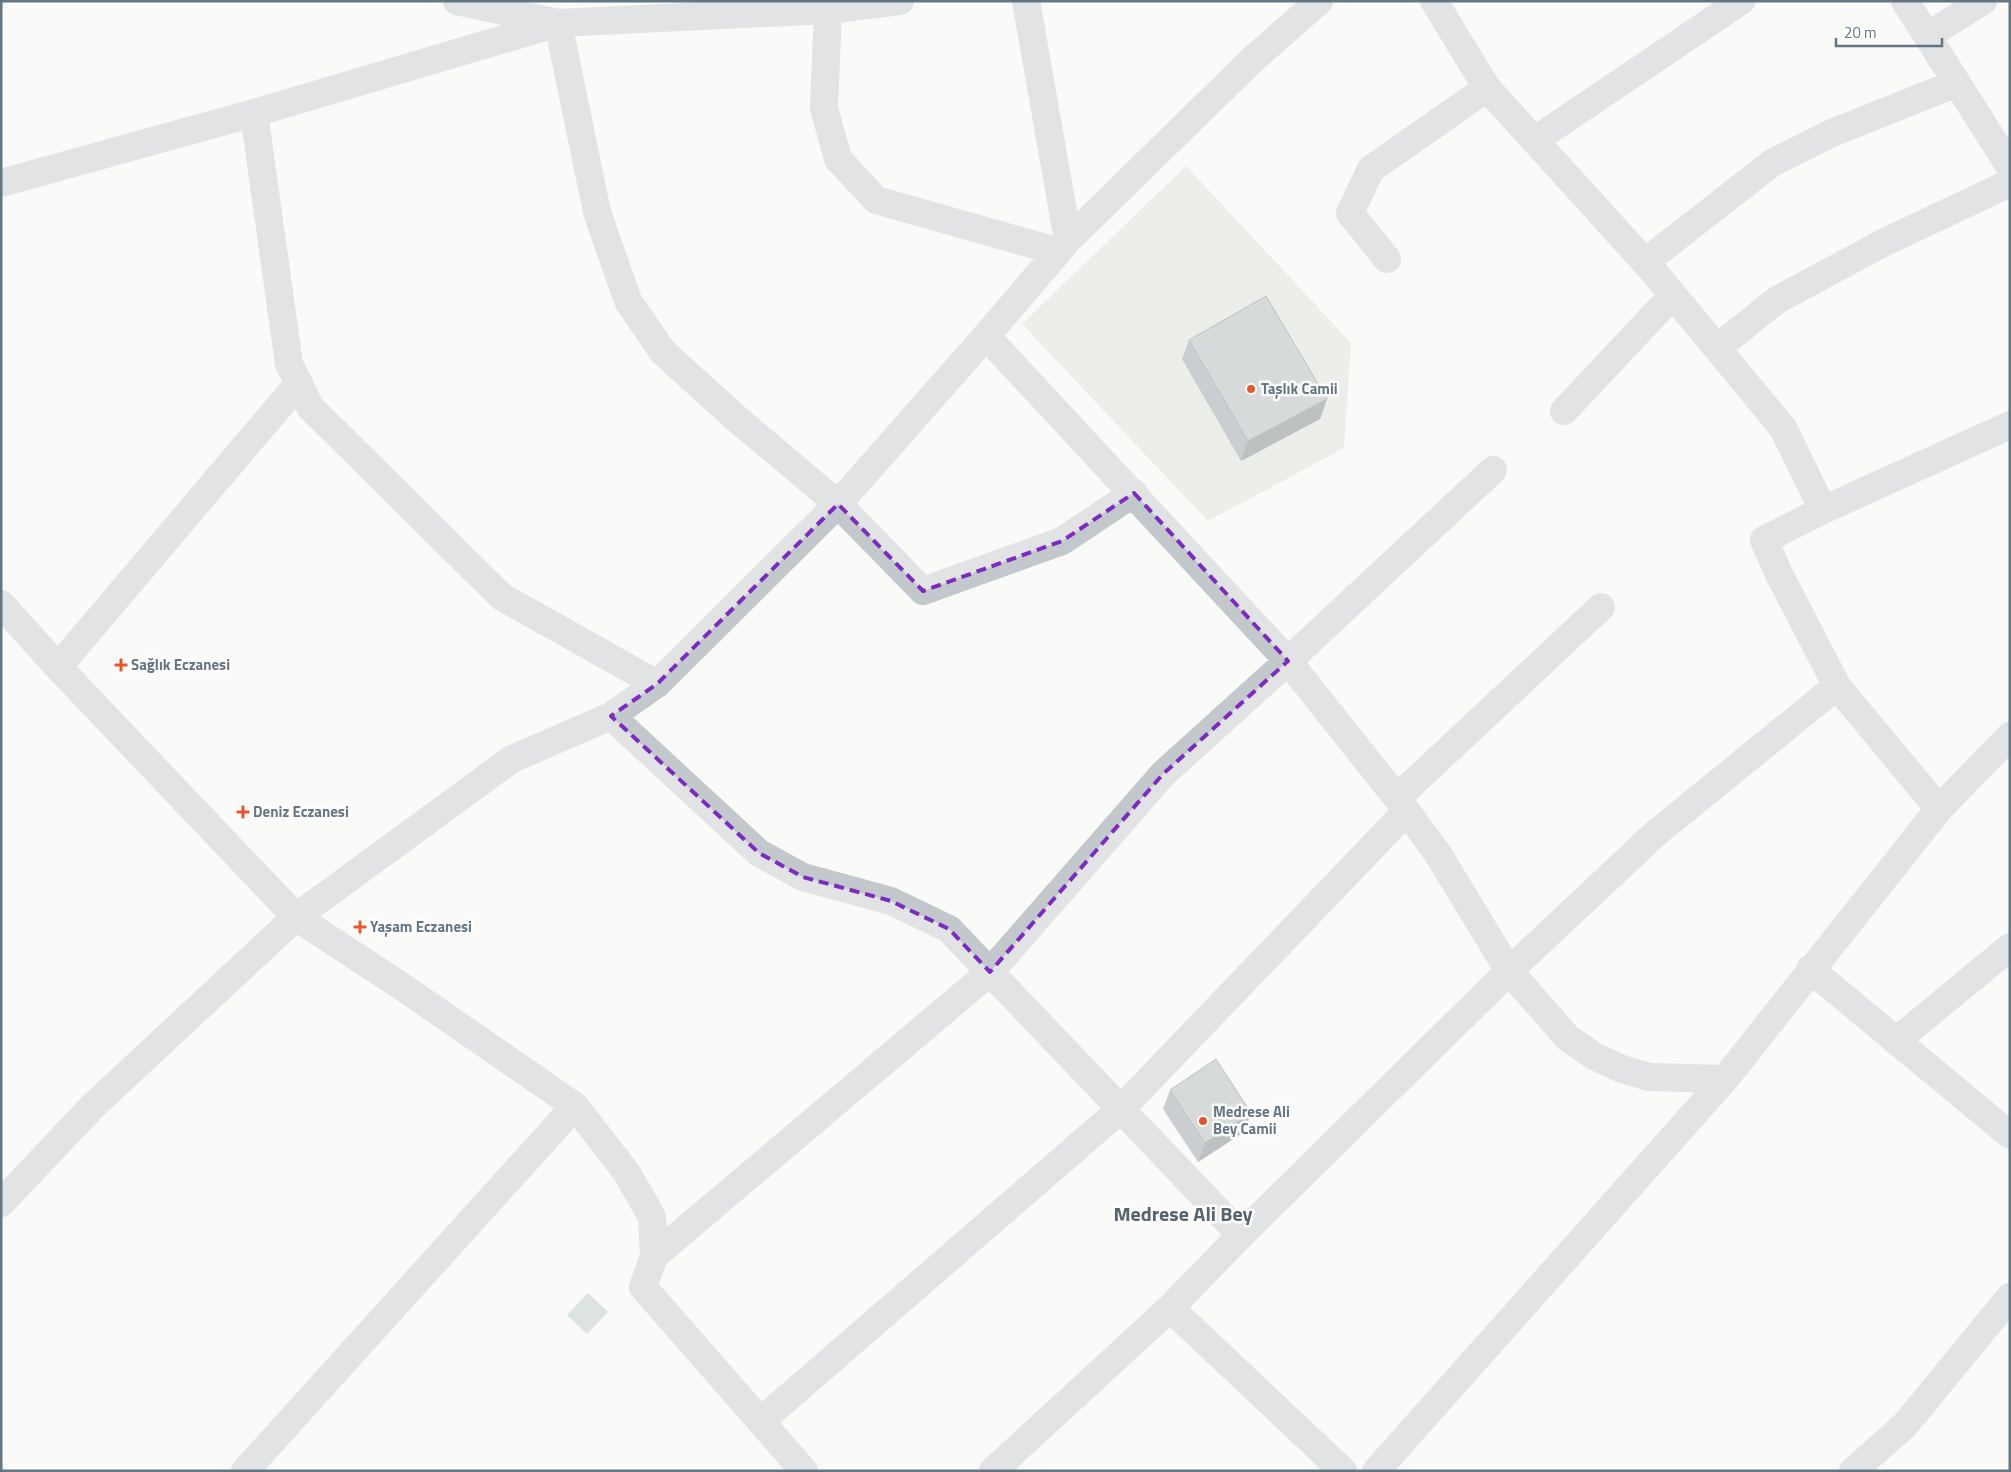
<svg xmlns="http://www.w3.org/2000/svg" width="2011" height="1472" font-family="'Titillium Web',sans-serif">
  <style>
    .green { fill: #dadfd7 }
    .water { fill: #bbc7cb }
    .lines { fill: none; stroke-linecap: round; stroke-linejoin: round }
    .minor { stroke: #c3c8cc; stroke-width: 28 }
    .wall { fill: #929a9f }
    .shaded-wall { fill: #777d82 }
    .building { fill: #aab3b9; stroke: #777d82 }
    .marked { fill: none; stroke: #7b2cbf; stroke-width: 4; stroke-dasharray: 10 6; stroke-linejoin: round }
    .poi-dot { fill: #e4572e; stroke: #fff; stroke-width: 2 }
    .labels { text-anchor: middle; stroke-width: 5; stroke-linejoin: round; paint-order: stroke }
    .poi-label { font-size: 15px; font-weight: bold; fill: #657683; stroke: #fff; text-anchor: start }
    .district-label { font-size: 20px; font-weight: bold; fill: #57646e; stroke: #fff }
  </style>
  <rect width="100%" height="100%" fill="#fafaf8"/>
  <path class="green" d="M1186,166L1351,343L1344,448L1208,521L1022,324Z"/>
  <path class="water" d="M588,1293L608,1312L587,1334L567,1315Z"/>
  <g class="lines">
    <path class="minor" d="M457,1L558,23L597,212L628,301L663,352L737,419L838,504L923,591L1062,541L1134,493
      M1026,1L1068,240
      M1434,1L1487,88L1654,272L1783,428L1823,510L1764,540L1780,576L1837,686L1939,809
      M1905,1L2010,167
      M828,10L824,108L838,159L876,200L1056,251
      M1927,36L1983,1
      M254,113L289,364L310,407L502,597L657,684
      M1535,140L1741,1
      M1,183L254,113L558,23L828,10L900,1
      M1387,259L1350,213L1371,169L1487,88
      M1645,262L1772,163L1832,133L1957,83
      M986,336L1288,661L1397,798L1438,854L1509,971L1568,1038L1594,1056L1622,1069L1649,1077L1725,1079
      M1717,348L1777,300L1885,242L2010,183
      M1564,411L1673,295
      M1823,510L2010,425
      M1,604L58,667L296,917L404,988L575,1106L627,1173L652,1217L654,1256L643,1287L804,1471
      M58,667L299,383
      M611,716L759,853L803,877L891,901L949,929L1241,1235
      M1397,798L1601,607
      M1810,969L2010,1135
      M1896,1041L2010,947
      M1,1203L92,1107L296,917L512,759L611,716L657,684L838,504L986,336L1068,240L1251,61L1319,1
      M654,1256L990,972L1163,774L1288,661L1493,470
      M1170,1308L1343,1471
      M761,1421L1121,1109L1406,812
      M245,1471L575,1106
      M993,1471L1170,1308L1241,1235L1509,971L1655,834L1837,686
      M1376,1471L1725,1079L1939,809L2010,736
      M1853,1471L1905,1425L2010,1297"/>
  </g>
  <path class="wall" d="M1189,340L1327,399L1320,419L1241,461L1182,359Z
    M1170,1090L1244,1132L1198,1162L1163,1109Z"/>
  <path class="shaded-wall" d="M1327,399L1320,419L1241,461L1248,441Z
    M1251,1113L1244,1132L1198,1162L1205,1143Z"/>
  <path class="building" d="M1266,296L1327,399L1248,441L1189,340Z
    M1216,1059L1251,1113L1205,1143L1170,1090Z"/>
  <path d="M0 0H2011V1472H0ZM1134,493L1288,661L1163,774L990,972L949,929L891,901L803,877L759,853L611,716L657,684L838,504L923,591L1062,541Z" fill="#fafaf8" fill-opacity=".55" fill-rule="evenodd"/>
  <path class="marked" d="M1134,493L1288,661L1163,774L990,972L949,929L891,901L803,877L759,853L611,716L657,684L838,504L923,591L1062,541Z"/>
  <g class="poi-dot">
    <circle cx="1251" cy="389" r="5"/>
    <path d="M118.5 657.5h5v5h5v5h-5v5h-5v-5h-5v-5h5z"/>
    <path d="M240.5 804.5h5v5h5v5h-5v5h-5v-5h-5v-5h5z"/>
    <path d="M357.5 919.5h5v5h5v5h-5v5h-5v-5h-5v-5h5z"/>
    <circle cx="1203" cy="1121" r="5"/>
  </g>
  <g class="labels">
    <g class="poi-label">
      <text x="1261" y="394">Taşlık Camii</text>
      <text x="131" y="670">Sağlık Eczanesi</text>
      <text x="253" y="817">Deniz Eczanesi</text>
      <text x="370" y="932">Yaşam Eczanesi</text>
      <text x="1213" y="1117">Medrese Ali<tspan x="1213" dy="17">Bey Camii</tspan></text>
    </g>
    <g class="district-label">
      <text x="1183" y="1221">Medrese Ali Bey</text>
    </g>
  </g>
  <rect width="2011" height="1472" fill="none" stroke="#657683" stroke-width="5"/>
  <path d="M1836 38v8h106v-8" fill="none" stroke="#657683" stroke-width="2.5"/>
  <text x="1844" y="38" font-size="15" fill="#657683" stroke="#ffffff" stroke-width="4" paint-order="stroke">20 m</text>
</svg>
